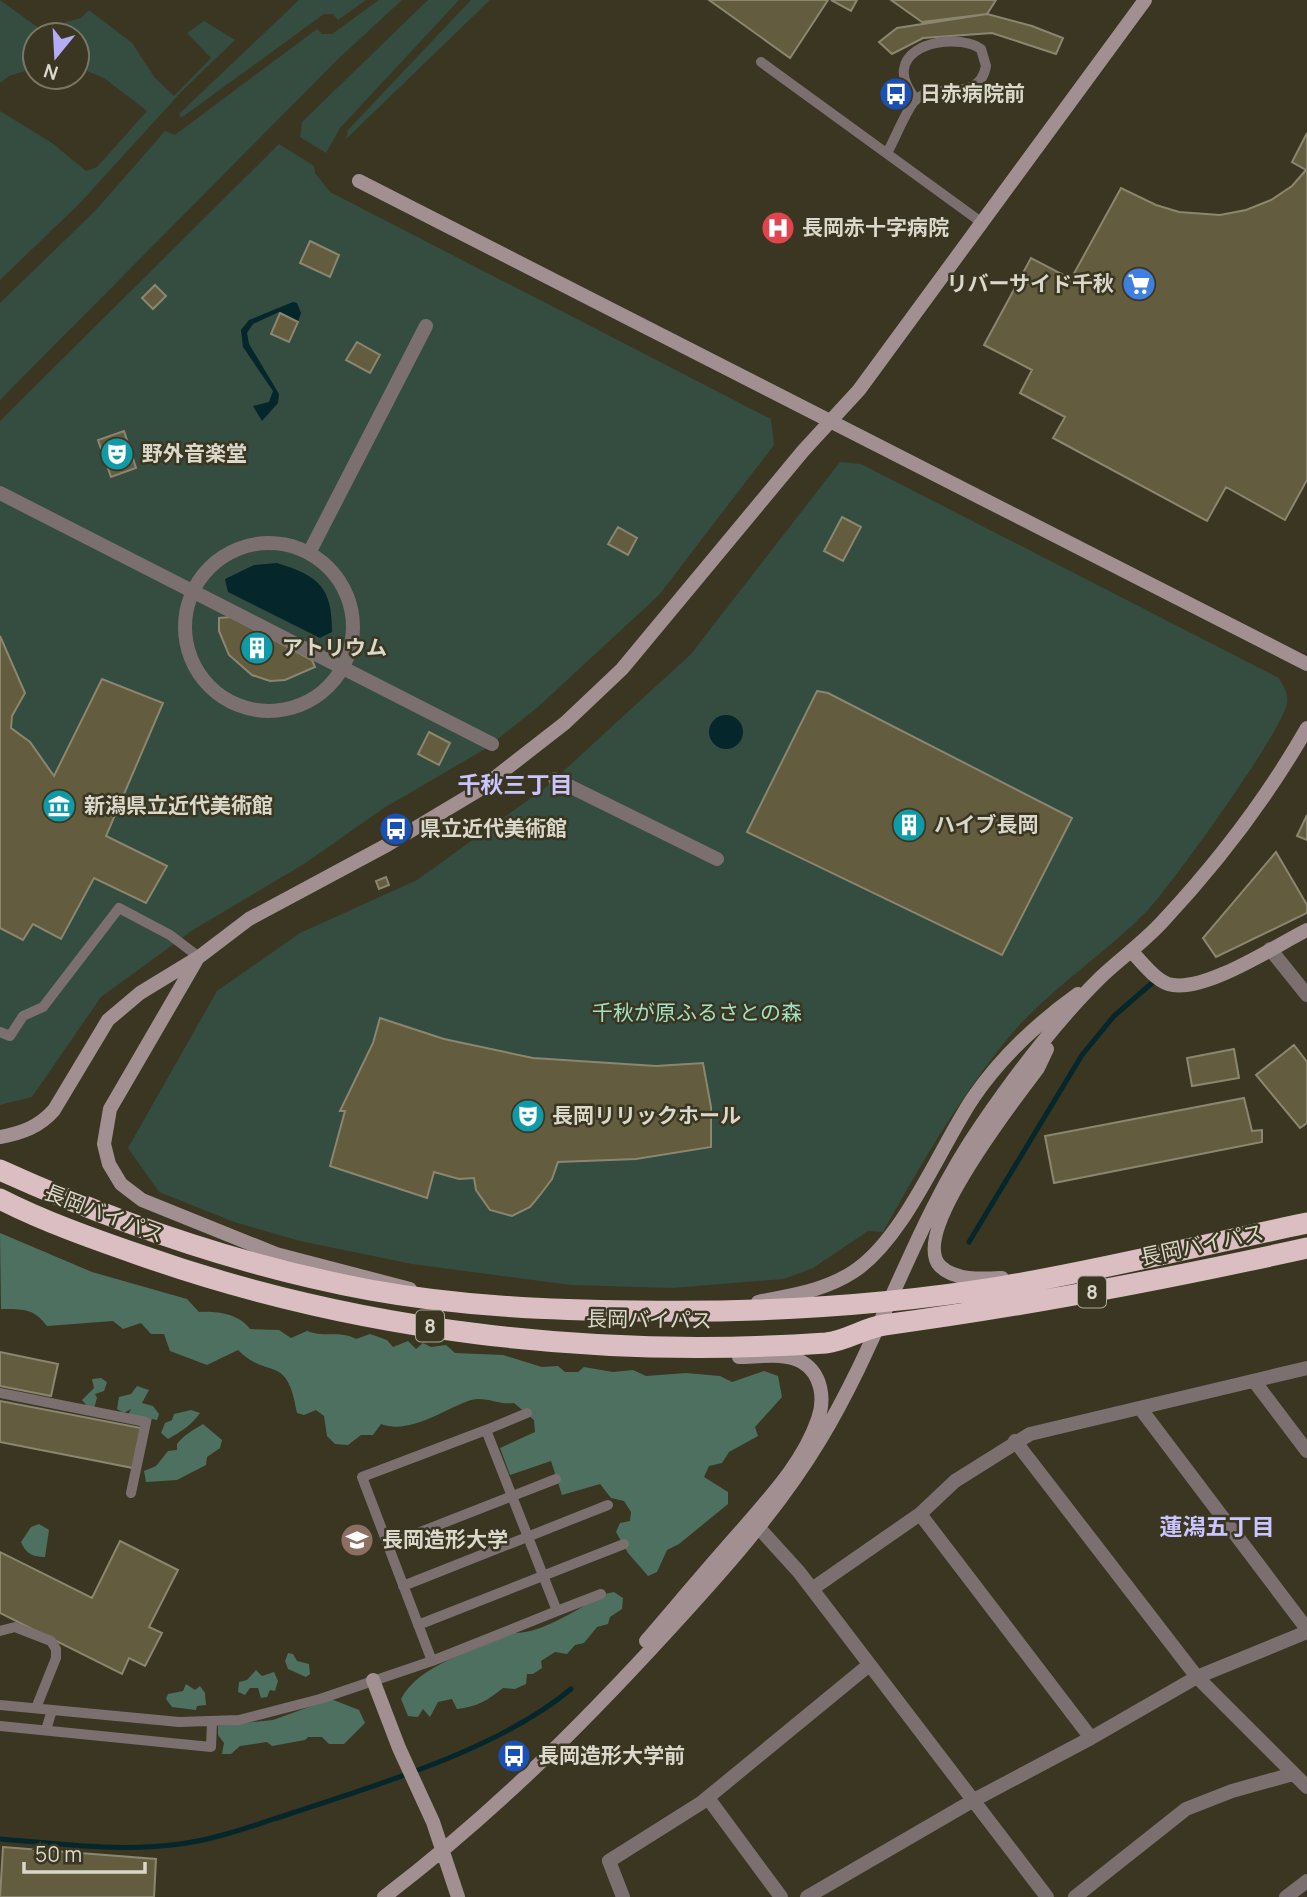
<svg xmlns="http://www.w3.org/2000/svg" width="1307" height="1897" font-family="Manrope,'Noto Sans JP',sans-serif">
  <style>
    .green { fill: #354c41 }
    .forest { fill: #4e7060 }
    .water { fill: #05262a }
    .lines { fill: none; stroke-linecap: round; stroke-linejoin: round }
    .stream { stroke: #05262a; stroke-width: 5 }
    .building { fill: #645c3e; stroke: #8b866f; stroke-width: 2 }
    .lane { stroke: #7b6f70; stroke-width: 10 }
    .street { stroke: #7b6f70; stroke-width: 14 }
    .secondary { stroke: #a28f91; stroke-width: 14 }
    .highway { stroke: #dbbec1; stroke-width: 21 }
    .labels { text-anchor: middle; stroke-width: 5; stroke-linejoin: round; paint-order: stroke }
    .shield { fill: #3a3622; stroke: #aaa798; stroke-width: 2 }
    .shield-label { font-size: 19px; font-weight: bold; fill: #dad7cb }
    .poi-label { font-size: 21px; font-weight: bold; fill: #dad7cb; stroke: #3a3622; text-anchor: start }
    .park-label { font-size: 21px; fill: #a2e1c3; stroke: #3a3622 }
    .street-label { font-size: 21px; fill: #dad7cb; stroke: #3a3622 }
    .neighbourhood-label { font-size: 23px; font-weight: bold; fill: #cbc5ff; stroke: #3a3622 }
  </style>
  <rect width="100%" height="100%" fill="#3a3622"/>
  <path class="green" d="M0,0L40,29L81,18L89,10L132,43L155,78L174,96L211,58L187,33L204,21L235,40L182,91L80,203L0,280V111L52,143L86,171L97,167L147,111L104,78L77,67V35H35V68L9,76L0,83Z
    M299,0H366L338,20L333,14H324L181,118L179,114Z
    M379,0H402L338,59L0,400V303L95,211L165,131L175,135L317,29L322,34H332Z
    M428,0H459L340,128L326,153L300,137L302,122Z
    M471,0H490L346,139L348,130Z
    M279,144L314,166L315,173L330,192L771,419L774,445L659,595L538,707L485,749L384,808L304,864L193,930L101,997L32,1097L0,1105V421Z
    M840,462L861,464L1279,678C1283,686 1289,693 1287,703C1283,731 1172,884 1148,910C1101,958 1041,994 1000,1048C955,1105 918,1169 883,1232L868,1231L813,1268L784,1279L672,1288L571,1285L412,1264L300,1241L234,1222L159,1192L128,1148L217,991L300,933L417,880L546,787L691,654Z"/>
  <path class="forest" d="M0,1233L92,1272L187,1299L199,1312C218,1311 239,1314 250,1329L279,1330L291,1338L307,1331C324,1338 340,1330 356,1339L370,1334L387,1340L393,1347L408,1341L416,1349L423,1343L431,1347L446,1345L455,1353L503,1355L542,1367L558,1366L565,1372H578L584,1367L613,1372L633,1370L646,1376L686,1373L720,1376L732,1382L764,1371L778,1376L782,1397L755,1427L758,1436L729,1452L722,1463L709,1466L704,1477L728,1492V1504L679,1544L667,1550L657,1572L648,1576L628,1553L616,1532L620,1523L630,1521L631,1512L624,1501L611,1498L600,1484L562,1495L551,1461L510,1475L500,1448L535,1432L534,1420L514,1403C498,1405 486,1396 471,1400C444,1409 410,1435 381,1424L373,1435H361L348,1445L335,1444L327,1436L324,1416L316,1410L304,1415L297,1413C287,1352 269,1381 238,1350L207,1365L170,1351L164,1334H151L141,1323L123,1329L113,1321L47,1326C34,1308 22,1309 1,1309Z
    M101,1378L107,1382L104,1391L95,1394L97,1398L94,1408L87,1406L82,1400L94,1388L92,1379Z
    M137,1386L149,1390L142,1403L153,1406L159,1414L157,1420L152,1419L150,1425L128,1415L131,1409L124,1413L117,1409L119,1397L131,1394Z
    M191,1410L200,1413C193,1424 179,1433 168,1439L161,1433L165,1423L172,1420L174,1414Z
    M203,1424L222,1440L220,1448L207,1457L206,1465L177,1480L146,1482L144,1471L156,1466L168,1451L177,1450V1444C184,1435 193,1430 203,1424Z
    M39,1524L49,1530L45,1557C33,1557 26,1554 21,1542L31,1527Z
    M614,1592L623,1598L622,1609L610,1617L608,1624L597,1627L584,1643L575,1645L567,1654L555,1652L541,1661L542,1668L533,1674H527L526,1684L515,1689L503,1688C488,1700 477,1707 457,1709L452,1699L438,1702L430,1717L423,1709L418,1717L408,1716L401,1699C420,1663 475,1652 511,1633C541,1635 579,1608 605,1594Z
    M288,1653L293,1654L297,1661L309,1664L310,1674L306,1677L288,1669L285,1661Z
    M256,1670L262,1676L274,1672L278,1681L275,1691L270,1690L267,1697L261,1698L258,1688H250L245,1695L238,1692L239,1682L247,1680Z
    M186,1684L195,1690L200,1686L205,1693L206,1705L197,1706L196,1710L172,1707L166,1699L168,1694L183,1691Z
    M331,1699L359,1710L365,1723L344,1744H329L322,1737H308L305,1740L272,1746L267,1742L240,1746L231,1754H222L224,1743L218,1735V1726L273,1720Z"/>
  <path class="water" d="M293,302L297,303L301,313L298,322L279,312L253,324L247,333L249,344L279,394L278,403L262,421L253,406L269,402L273,391L243,347L241,330L249,320Z
    M277,563C319,576 332,587 332,632L320,638L228,592L225,579L254,565Z
    M709 732a17 17 0 1 1 34 0a17 17 0 1 1-34 0Z"/>
  <g class="lines">
    <path class="stream" d="M969,1242L1082,1055L1114,1016L1152,983
      M0,1839C59,1844 121,1852 180,1844C218,1839 255,1825 292,1813C380,1784 499,1749 571,1689"/>
  </g>
  <path class="building" d="M709,0H828L790,58Z
    M831,0H857L851,11Z
    M891,0H996L987,14L922,22Z
    M987,14L1032,26L1063,38L1056,54L992,33L923,38L892,54L879,42L897,28Z
    M1307,133V480L1285,520L1226,487L1207,521L1053,438L1065,417L1020,393L1032,370L984,345L1031,258L1071,279L1121,188L1156,205L1179,212L1220,215L1246,210L1271,200L1292,186L1306,170L1292,162Z
    M310,241L339,255L330,277L300,263Z
    M155,285L166,296L153,309L142,298Z
    M280,313L298,322L289,342L271,334Z
    M357,342L380,355L370,373L346,360Z
    M124,431L136,468L111,477L98,440Z
    M842,517L861,527L843,561L824,551Z
    M618,527L637,538L628,555L608,544Z
    M231,617L312,660L315,667L285,680L270,681L252,675L229,655L219,631V618Z
    M0,636L25,693L12,716L11,728L30,742L54,776L102,679L163,703L106,836L167,866L146,903L94,878L61,939L33,924L23,940L0,928Z
    M817,691L828,693L1072,818L1002,955L747,832Z
    M429,732L450,743L439,765L418,754Z
    M1307,815V840L1297,836Z
    M392,824L394,828L385,833L382,829Z
    M1276,852L1307,905V913L1216,957L1203,938Z
    M386,877L389,885L379,889L376,881Z
    M380,1018L444,1039L533,1058L656,1066L703,1063L711,1107V1147L636,1159L558,1162L552,1179L540,1195L530,1207L512,1216L490,1210L476,1190L474,1178L459,1179L434,1172L427,1198L330,1166L345,1111H340L373,1043Z
    M1294,1045L1307,1062V1123L1300,1128L1256,1075Z
    M1234,1049L1239,1078L1192,1086L1187,1058Z
    M1244,1098L1252,1131L1262,1130V1142L1054,1183L1045,1136Z
    M0,1352L58,1364L51,1396L0,1386Z
    M0,1401L141,1428L133,1468L0,1442Z
    M120,1541L178,1570L149,1627L162,1633L145,1666L129,1658L122,1674L0,1613V1552L92,1598Z
    M3,1847L156,1859L154,1897H0Z"/>
  <g class="lines">
    <path class="lane" d="M761,62L981,222
      M887,153C894,141 907,108 916,99C939,81 979,104 986,66L981,49C962,35 908,40 904,69C902,80 910,91 916,100
      M0,1032L10,1036L23,1016L43,1007L119,908L170,935L199,957
      M0,1393L146,1422L131,1493
      M486,1430L527,1413
      M387,1545L556,1479
      M403,1586L608,1505
      M557,1611L601,1594
      M418,1625L624,1544
      M0,1631L15,1627L51,1641L56,1649V1658L36,1708
      M0,1705L179,1722L239,1720L320,1699L432,1661L557,1611L486,1430L362,1477L432,1661
      M0,1726L211,1747L212,1722
      M46,1730L52,1710"/>
    <path class="street" d="M0,493L492,744
      M185 627a84 84 0 1 1 168 0a84 84 0 1 1-168 0Z
      M309,553L426,326
      M555,779L717,859
      M1270,949L1307,995
      M1254,1381L1307,1451
      M1140,1408L1307,1629
      M1015,1441L1197,1677L1307,1787
      M920,1514L1091,1738
      M759,1528L799,1572L1047,1897
      M812,1589L920,1514L955,1481L1030,1434L1307,1368
      M708,1798L781,1897
      M623,1897L609,1861L701,1803L869,1665
      M807,1897L974,1800L1091,1738L1197,1677L1307,1632
      M1075,1897L1186,1809L1232,1791L1293,1774
      M1286,1897L1307,1881"/>
    <path class="secondary" d="M359,181L1307,664
      M1132,952C1143,963 1157,983 1173,985C1209,990 1275,946 1307,930
      M196,961L110,1109L104,1144L109,1164L121,1184L142,1200L276,1254L410,1289
      M0,1137C22,1133 39,1127 54,1110L108,1020L140,993L199,957L249,919L387,845L479,790L565,723L622,669L803,451L859,390L1145,0
      M1002,1278C983,1279 955,1281 940,1266C909,1233 1015,1099 1038,1068L1047,1049
      M758,1302C791,1295 824,1291 853,1272C904,1239 939,1149 973,1098C1001,1057 1039,1022 1078,994
      M646,1641C677,1605 708,1568 740,1532C769,1498 803,1463 818,1419C825,1399 822,1374 802,1362C786,1352 758,1357 739,1357
      M373,1680L399,1748L433,1822L458,1897
      M384,1897C489,1817 576,1731 665,1634C721,1573 777,1511 820,1440C882,1338 914,1222 982,1124C1017,1073 1057,1020 1101,977C1121,958 1144,942 1163,921C1218,862 1267,798 1307,728"/>
    <path class="highway" d="M0,1170C117,1223 242,1266 370,1290C458,1306 547,1310 637,1311C760,1313 883,1306 1005,1286C1106,1269 1206,1244 1307,1223
      M0,1199C43,1221 91,1238 137,1254C357,1332 594,1359 826,1343C846,1341 864,1328 884,1325C1026,1306 1167,1279 1307,1248"/>
  </g>
  <defs>
    <symbol id="bus-disc" viewBox="-11 -11 22 22"><circle r="9.5" fill="#1a4fb4" stroke="#3a3622"/><path d="M-5-6H5V4H4V6H2V4H-2V6H-4V4H-5ZM-3.5-4V0h7V-4ZM-3.5 1.2v1.5H-2V1.2ZM2 1.2v1.5H3.5V1.2Z" fill="#fff"/></symbol>
    <symbol id="hospital-disc" viewBox="-11 -11 22 22"><circle r="9.5" fill="#e0444e" stroke="#3a3622"/><path d="M-5-5h3v3.5h4V-5h3V5h-3V1.5h-4V5h-3Z" fill="#fff"/></symbol>
    <symbol id="supermarket-disc" viewBox="-11 -11 22 22"><circle r="9.5" fill="#3f7fe0" stroke="#3a3622"/><path d="M-6-5.5h2.5l.6 2H6L4.5 2H-2.5L-4.4-4H-6ZM-1.5 3.2a1.3 1.3 0 1 0 .1 0ZM3 3.2a1.3 1.3 0 1 0 .1 0Z" fill="#fff"/></symbol>
    <symbol id="theatre-disc" viewBox="-11 -11 22 22"><circle r="9.5" fill="#0f9aa8" stroke="#3a3622"/><path d="M-5-5.5Q0-4 5-5.5V0Q5 5 0 6Q-5 5-5 0ZM-3.3-2.5H-1v1.5H-3.3ZM1-2.5H3.3v1.5H1ZM-2.8 1Q0 5.5 2.8 1Z" fill="#fff"/></symbol>
    <symbol id="building-disc" viewBox="-11 -11 22 22"><circle r="9.5" fill="#0f9aa8" stroke="#3a3622"/><path d="M-4-6H4V6H1V3H-1V6H-4ZM-2.5-4.3h1.7v1.8h-1.7ZM.8-4.3h1.7v1.8H.8ZM-2.5-1h1.7V.8h-1.7ZM.8-1h1.7V.8H.8Z" fill="#fff"/></symbol>
    <symbol id="museum-disc" viewBox="-11 -11 22 22"><circle r="9.5" fill="#0f9aa8" stroke="#3a3622"/><path d="M0-6L6-3V-2H-6V-3ZM-5-1h2V3h-2ZM-1-1h2V3h-2ZM3-1h2V3H3ZM-6 4H6V6H-6Z" fill="#fff"/></symbol>
    <symbol id="university-disc" viewBox="-11 -11 22 22"><circle r="9.5" fill="#8d6e63" stroke="#3a3622"/><path d="M0-5L7-2L0 1L-7-2ZM-4 1L0 2.5L4 1V4Q0 6-4 4Z" fill="#fff"/></symbol>
  </defs>
  <g fill-rule="evenodd">
    <use href="#bus-disc" x="877" y="75" width="38" height="38"/>
    <use href="#hospital-disc" x="759" y="209" width="38" height="38"/>
    <use href="#supermarket-disc" x="1120" y="265" width="38" height="38"/>
    <use href="#theatre-disc" x="98" y="435" width="38" height="38"/>
    <use href="#building-disc" x="238" y="629" width="38" height="38"/>
    <use href="#museum-disc" x="40" y="787" width="38" height="38"/>
    <use href="#building-disc" x="890" y="806" width="38" height="38"/>
    <use href="#bus-disc" x="377" y="810" width="38" height="38"/>
    <use href="#theatre-disc" x="509" y="1097" width="38" height="38"/>
    <use href="#university-disc" x="338" y="1521" width="38" height="38"/>
    <use href="#bus-disc" x="495" y="1737" width="38" height="38"/>
  </g>
  <g class="labels">
    <g class="shield">
      <rect x="1078" y="1276.5" width="28" height="31" rx="5"/>
      <rect x="416" y="1310.5" width="28" height="31" rx="5"/>
    </g>
    <g class="shield-label">
      <text x="1092" y="1299">8</text>
      <text x="430" y="1333">8</text>
    </g>
    <g class="poi-label">
      <text x="920" y="101">日赤病院前</text>
      <text x="802" y="235">長岡赤十字病院</text>
      <text x="1114" y="291" text-anchor="end">リバーサイド千秋</text>
      <text x="142" y="461">野外音楽堂</text>
      <text x="282" y="655">アトリウム</text>
      <text x="84" y="813">新潟県立近代美術館</text>
      <text x="934" y="832">ハイブ長岡</text>
      <text x="420" y="836">県立近代美術館</text>
      <text x="552" y="1123">長岡リリックホール</text>
      <text x="382" y="1547">長岡造形大学</text>
      <text x="538" y="1763">長岡造形大学前</text>
    </g>
    <g class="park-label">
      <text x="697" y="1020">千秋が原ふるさとの森</text>
    </g>
    <g class="street-label">
      <text transform="translate(104 1214) rotate(21)" y="7">長岡バイパス</text>
      <text transform="translate(1202 1245) rotate(-12)" y="7">長岡バイパス</text>
      <text transform="translate(649 1320) rotate(1)" y="7">長岡バイパス</text>
    </g>
    <g class="neighbourhood-label">
      <text x="515" y="793">千秋三丁目</text>
      <text x="1217" y="1535">蓮潟五丁目</text>
    </g>
  </g>
  <g transform="translate(56 56) rotate(198)"><circle r="33" fill="#3a3622" stroke="#7a7666" stroke-width="2"/>
  <path d="M0-5L12 26L0 18L-12 26Z" fill="#b5acf8"/>
  <text y="-10" font-size="19" font-weight="bold" text-anchor="middle" fill="#dad7cb">N</text>
  </g>
  <path d="M24 1862v10h121v-10" fill="none" stroke="#dad7cb" stroke-width="3.5"/>
  <text x="35" y="1862" font-size="21" fill="#dad7cb" stroke="#3a3622" stroke-width="5" paint-order="stroke">50 m</text>
</svg>
